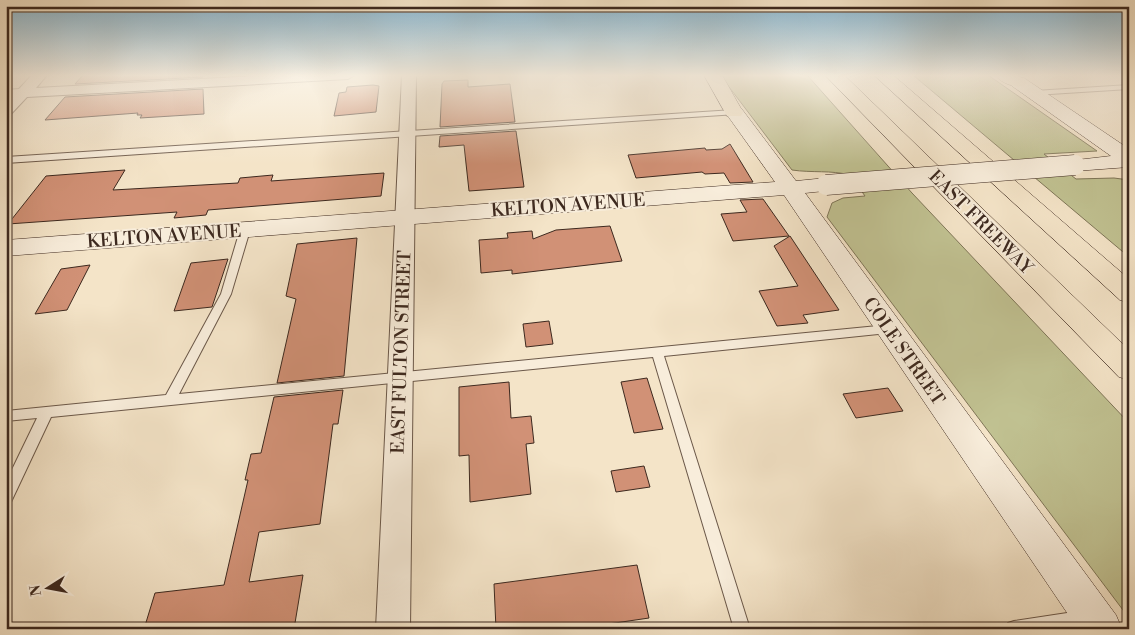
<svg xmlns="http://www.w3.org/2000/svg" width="1135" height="635" font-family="'Libre Bodoni',serif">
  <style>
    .green { fill: #c1c292; stroke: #7f7658 }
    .building { fill: #d19176; stroke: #3d291f }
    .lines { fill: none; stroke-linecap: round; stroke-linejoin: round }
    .service-casing { stroke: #6b5849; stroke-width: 2 }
    .minor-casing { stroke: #6b5849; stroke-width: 2 }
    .secondary-casing { stroke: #3d291f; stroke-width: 1 }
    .motorway-casing { stroke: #3d291f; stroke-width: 1 }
    .service { fill: #f8eddb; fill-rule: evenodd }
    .minor { fill: #f8eddb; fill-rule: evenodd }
    .secondary { fill: #f8eddb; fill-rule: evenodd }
    .motorway { fill: #f4e4c8; fill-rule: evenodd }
    .secondary-bridge-casing { stroke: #3d291f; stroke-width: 21; stroke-linecap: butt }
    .secondary-bridge { stroke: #f8eddb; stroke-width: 20 }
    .labels { text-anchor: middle; stroke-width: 4; stroke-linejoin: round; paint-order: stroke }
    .street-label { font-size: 18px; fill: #3d291f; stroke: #f8eddb }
  </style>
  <rect width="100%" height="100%" fill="#f4e4c8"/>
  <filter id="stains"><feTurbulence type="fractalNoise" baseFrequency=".004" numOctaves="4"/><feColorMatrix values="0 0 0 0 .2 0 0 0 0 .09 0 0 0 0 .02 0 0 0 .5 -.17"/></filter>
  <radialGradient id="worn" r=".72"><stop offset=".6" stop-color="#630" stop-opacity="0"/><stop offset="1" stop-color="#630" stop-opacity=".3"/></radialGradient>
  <path class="green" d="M720,75H807L912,193L1129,423V618L827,217L832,203L843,198L865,196L850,175C831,170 812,173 792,170Z
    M913,75H988L1097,151L1044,154L1076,179L1114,178L1129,180V257Z"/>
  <path class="building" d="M83,75H203V77L75,84Z
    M468,80V87L510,84L515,122L440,127L442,84L444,81Z
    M373,85L379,86L376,112L334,116L339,93L346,92L347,87Z
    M203,89L204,114L140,118L142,115H137L138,113L45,120L65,97Z
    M516,131L524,187L469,191L464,145L439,147L440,136Z
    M730,144L753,182L730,183L724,173L705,174L702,172L636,178L628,155L705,148L706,150L722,149Z
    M125,170L113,190L238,183L240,178L273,175L271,181L384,173L381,196L208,210L206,215L174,218L177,212L8,224L46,176Z
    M763,199L789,236L733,241L721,214L747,212L740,200Z
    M610,226L622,261L512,274V270L481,273L479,240L508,238L507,233L532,231L533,239L556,230Z
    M790,236L839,310L803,315L808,323L777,326L759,291L798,286L774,246Z
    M357,238L344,376L277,383L296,299L286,296L297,244Z
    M228,259L212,307L174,311L191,263Z
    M90,265L67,310L35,314L61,269Z
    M549,321L553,344L526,347L523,324Z
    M647,378L663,429L634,433L621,382Z
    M509,382L511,418L531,416L534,443L526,444L531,494L470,502L469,455L459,456V387Z
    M888,388L903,411L856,418L843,394Z
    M343,390L338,424H333L320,524L259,532L249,582L303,575L294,629H144L155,593L224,585L248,480H245L251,454L261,453L274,397Z
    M644,466L650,487L616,492L611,471Z
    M637,565L649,618L574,629H496L494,584Z"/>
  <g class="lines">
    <defs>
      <path id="service" d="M1129,85V89L1034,95L1030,93L1034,91Z
        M734,110L738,112L737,114L6,163V157Z
        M245,227L250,230L231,294L179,394L888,325L894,329L888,333L664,356L750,629H734L653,357L51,417L11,502L6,503V482L37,418L6,421V411L166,395L221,294L240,230Z
        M1087,610L1093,612L1095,618L1093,624C1069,634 1032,629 1006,629L1008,623L1014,621Z"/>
      <path id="minor" d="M32,75H47L36,88L272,75H355L348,79L27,97L11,114L6,116V102L10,98H6V90L19,89Z
        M402,75H416L410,629H376Z"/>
      <path id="secondary" d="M1018,77L1024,78L1129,149V167L1075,171L1068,169L1064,165L1068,161L1111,156L1012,86L1009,82L1012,78Z
        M734,106L741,108L796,181L826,178L834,180L837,185L834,190L805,193L1116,615L1122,629H1078L784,195L6,256V240L775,182L725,112L727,108Z"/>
      <path id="motorway" d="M704,75H722L743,112L741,116H727Z
        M825,75H844L1129,350V380L1119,377Z
        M874,75H893L1129,279V303L1120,300Z
        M995,75H1017L1027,82L1024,86C1014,88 1001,83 995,75Z"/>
    </defs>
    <use href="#service" class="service-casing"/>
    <use href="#minor" class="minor-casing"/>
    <use href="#secondary" class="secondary-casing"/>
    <use href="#motorway" class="motorway-casing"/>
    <use href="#service" class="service"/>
    <use href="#minor" class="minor"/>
    <use href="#secondary" class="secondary"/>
    <use href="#motorway" class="motorway"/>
    <defs>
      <path id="secondary-bridge" d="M826,185L1075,165"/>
    </defs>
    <use href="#secondary-bridge" class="secondary-bridge-casing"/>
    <use href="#secondary-bridge" class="secondary-bridge"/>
  </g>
  <linearGradient id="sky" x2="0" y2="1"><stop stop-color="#89b8d3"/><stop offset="0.46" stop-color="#faf3e6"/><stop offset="1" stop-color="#faf3e6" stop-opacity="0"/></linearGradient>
  <rect width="1135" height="164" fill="url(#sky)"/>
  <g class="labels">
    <g class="street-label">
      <text transform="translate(568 205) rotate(-4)" y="6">KELTON AVENUE</text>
      <text transform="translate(981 222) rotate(45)" y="6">EAST FREEWAY</text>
      <text transform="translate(164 236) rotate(-4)" y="6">KELTON AVENUE</text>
      <text transform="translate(904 351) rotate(55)" y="6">COLE STREET</text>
      <text transform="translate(401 352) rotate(-88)" y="6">EAST FULTON STREET</text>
    </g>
  </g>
  <rect width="1135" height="635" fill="none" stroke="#f4e4c8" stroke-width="25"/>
  <rect x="8" y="8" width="1120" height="620" fill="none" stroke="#3d291f" stroke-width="2.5"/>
  <rect x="12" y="12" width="1110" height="610" fill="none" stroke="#3d291f"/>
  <g transform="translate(48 588) rotate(259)" stroke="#f8eddb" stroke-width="4" paint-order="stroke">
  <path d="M0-4L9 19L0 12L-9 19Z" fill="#3d291f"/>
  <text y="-8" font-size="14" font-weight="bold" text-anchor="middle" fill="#3d291f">N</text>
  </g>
  <rect width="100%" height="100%" filter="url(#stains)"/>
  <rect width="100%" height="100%" fill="url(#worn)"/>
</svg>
